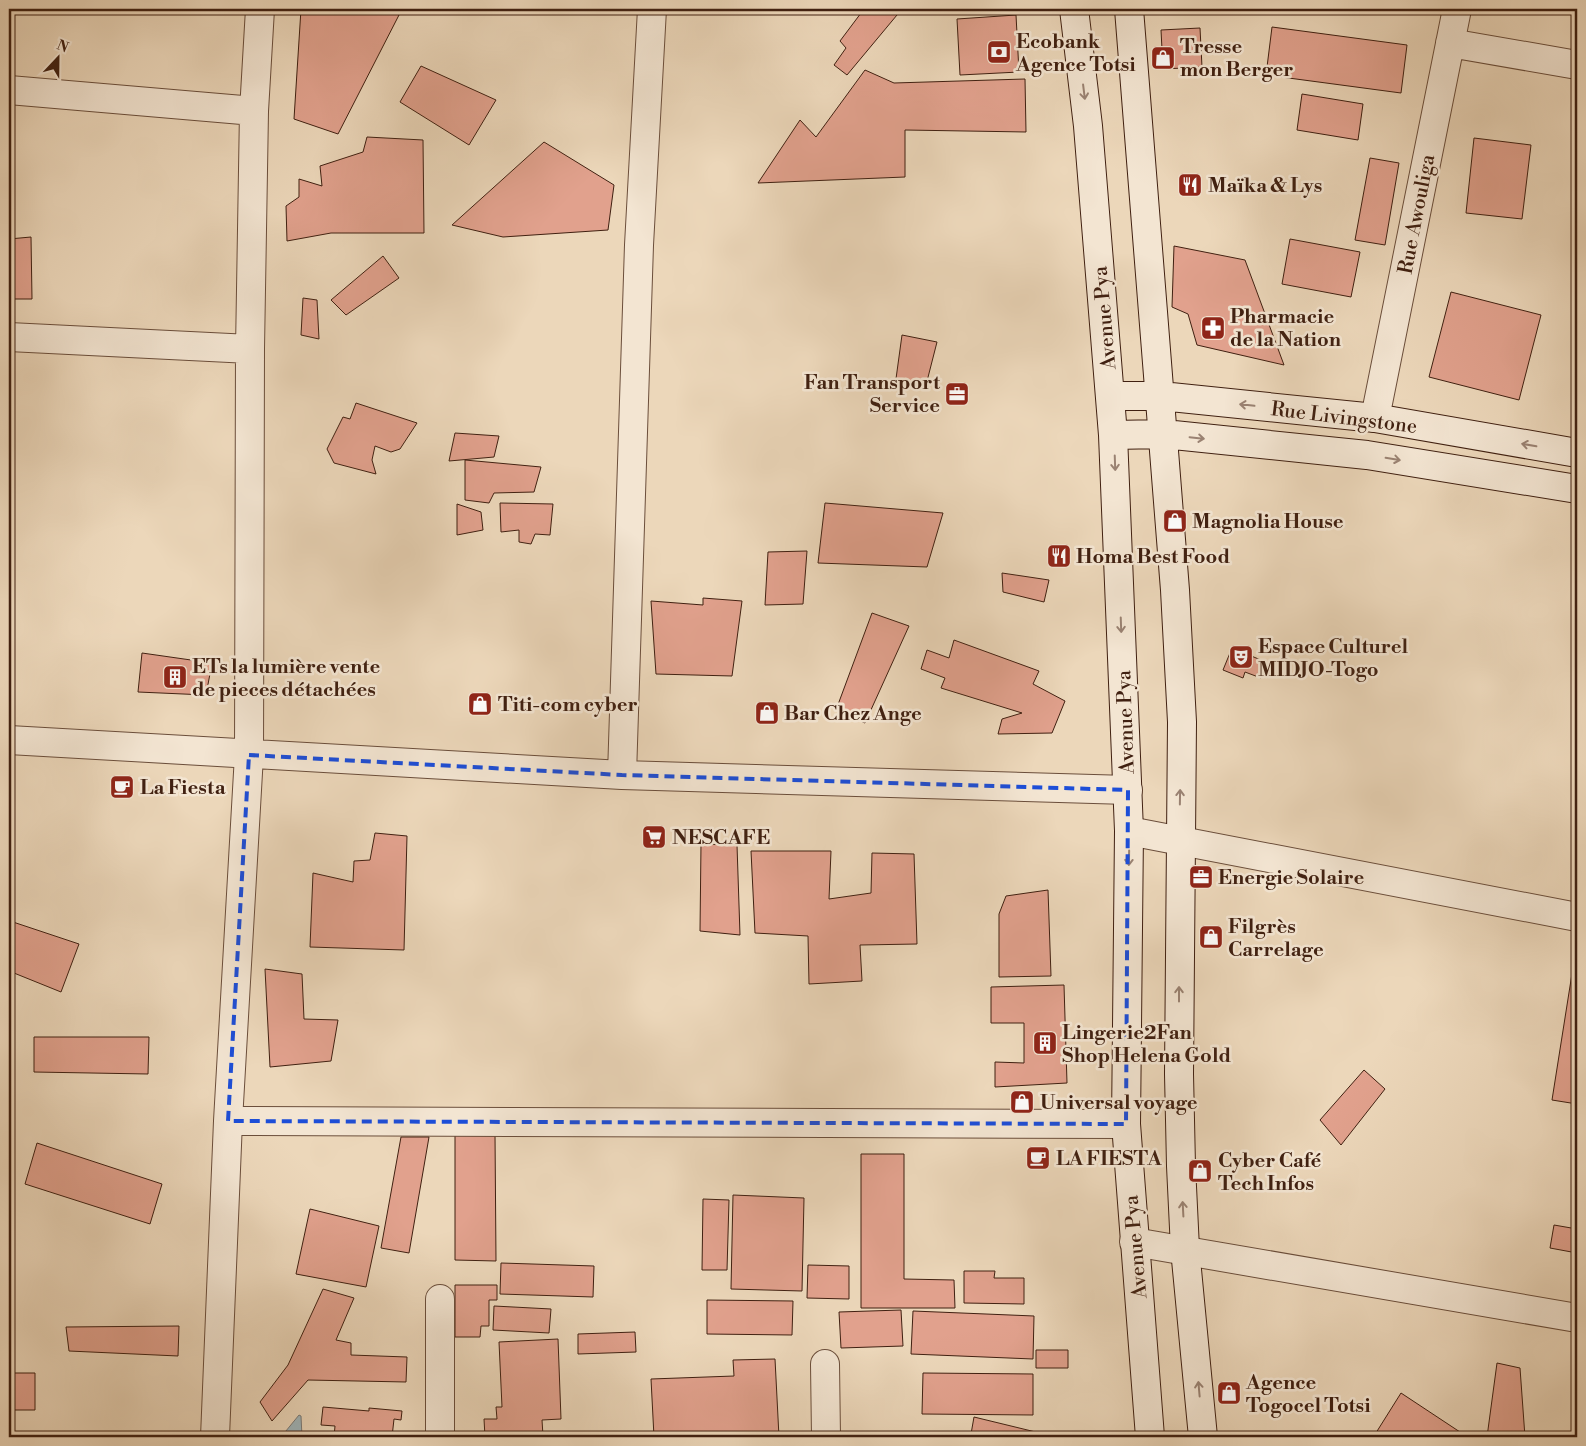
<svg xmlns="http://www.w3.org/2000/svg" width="1586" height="1446" font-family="'Libre Bodoni',serif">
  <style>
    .water { fill: #9fb6bc; stroke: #797a78 }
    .building { fill: #e1a18d; stroke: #402011 }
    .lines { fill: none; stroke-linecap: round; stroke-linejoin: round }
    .street-casing { stroke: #6b4e3b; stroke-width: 30 }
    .secondary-casing { stroke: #402011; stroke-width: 30 }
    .street { stroke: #f3e5d2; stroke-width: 28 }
    .secondary { stroke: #f3e5d2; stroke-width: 28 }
    .oneway { stroke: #9a8272 }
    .marked { fill: none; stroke: #1d4ed8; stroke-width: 4; stroke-dasharray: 10 6; stroke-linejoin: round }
    .labels { text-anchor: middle; stroke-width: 5; stroke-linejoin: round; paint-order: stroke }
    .poi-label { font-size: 20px; font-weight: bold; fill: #402011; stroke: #f3e5d2; text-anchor: start }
    .street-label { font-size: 20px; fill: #402011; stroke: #f3e5d2 }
  </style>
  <rect width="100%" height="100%" fill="#ecd7ba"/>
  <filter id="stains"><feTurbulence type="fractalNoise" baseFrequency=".004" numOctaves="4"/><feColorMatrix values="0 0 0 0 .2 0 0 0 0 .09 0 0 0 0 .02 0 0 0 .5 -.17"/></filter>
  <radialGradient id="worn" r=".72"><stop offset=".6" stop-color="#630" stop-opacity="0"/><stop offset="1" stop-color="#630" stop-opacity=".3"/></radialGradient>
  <path class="water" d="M299,1415L301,1416L302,1437H281Z"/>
  <path class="building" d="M301,9H382L399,15L338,134L294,119Z
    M864,9H890L897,15L847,75L834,65L846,48L840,41Z
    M1016,15L1019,72L960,75L957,19Z
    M1272,27L1407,45L1401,93L1266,75Z
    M1200,28L1202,67L1163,69L1161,30Z
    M421,66L496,100L469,145L400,102Z
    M865,70L894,83L1025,79L1026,132L905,130V177L758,183L800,120L816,137Z
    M1302,94L1363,104L1358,140L1297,130Z
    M367,137L423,140L424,233H331L287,241L286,206L299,197V179L322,186L320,166L363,152Z
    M1474,138L1531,145L1522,219L1466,213Z
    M544,142L614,185L608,230L503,237L452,225Z
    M1370,158L1399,163L1385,245L1355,240Z
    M31,237L32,299H9V239Z
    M1290,239L1360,252L1351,297L1282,284Z
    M1174,246L1245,260L1284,365L1197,345L1188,314L1172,307Z
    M383,256L399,278L346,315L331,300Z
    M1451,292L1541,315L1519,400L1429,377Z
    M303,298L317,300L319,339L301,335Z
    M902,335L937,342L925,389L895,386Z
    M356,403L417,423L400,449L391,452L375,446L372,460L376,474L334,463L327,449L343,417L350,419Z
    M455,433L499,436L494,457L449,461Z
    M465,460L541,467L534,492L494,493L489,503L465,500Z
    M500,503L553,504L550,535L535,534L531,544L519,542V530L501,532Z
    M825,503L943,513L927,567L818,563Z
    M457,504L481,512L483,530L457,535Z
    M807,551L803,604L765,605L768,552Z
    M1002,573L1049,580L1044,602L1003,592Z
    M703,598L742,601L732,676L656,674L651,601L703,605Z
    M872,613L909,626L865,723L836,710Z
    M954,640L1039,671L1033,684L1065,701L1052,733L998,734L1002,719L1022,713L941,688L945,678L921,669L927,650L949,658Z
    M1232,648L1273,665L1270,673L1264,670L1261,678L1245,672L1243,678L1223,670Z
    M142,653L212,663L206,695L138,692Z
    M375,833L407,836L404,950L310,947L313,873L353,882L354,861L370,860Z
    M701,844L737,845L740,935L700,931Z
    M751,851H831L829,899L871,893L872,853L914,854L917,944L860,945L862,981L809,984L808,936L755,933Z
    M1048,890L1051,976L999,977V914L1006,896Z
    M10,921L79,944L61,992L9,971Z
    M1574,961L1577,962V1104L1552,1100Z
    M265,969L302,974L304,1019L338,1020L331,1061L270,1067Z
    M1064,985L1067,1083L995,1087V1062L1024,1063V1023H991V987Z
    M34,1037H149L148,1074L34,1072Z
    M1364,1070L1385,1089L1341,1145L1320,1120Z
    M455,1134H495L496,1261L455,1260Z
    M401,1137H429L409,1253L381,1248Z
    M37,1143L162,1184L150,1224L25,1184Z
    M861,1154H904V1279L954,1280L955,1308H861Z
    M733,1195L804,1198L802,1291L731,1289Z
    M703,1199L729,1200L727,1270H702Z
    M310,1209L379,1226L366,1287L296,1274Z
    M1554,1225L1577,1229V1253L1550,1248Z
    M501,1263L594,1266L593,1297L500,1294Z
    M808,1265L849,1266V1299L807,1298Z
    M964,1271H995L994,1278H1024V1304L964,1303Z
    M455,1285H497V1300H489V1326H481L480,1337H455Z
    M323,1289L354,1298L336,1340L351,1343V1355L407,1357L406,1382L308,1380L272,1421L260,1402L288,1365Z
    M707,1300L793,1301L792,1335L707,1334Z
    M494,1306L551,1309L549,1333L493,1330Z
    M901,1310L903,1346L841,1348L839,1312Z
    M913,1311L1034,1316L1033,1359L911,1354Z
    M179,1326L178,1356L69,1351L66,1327Z
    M635,1332L636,1352L578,1354V1334Z
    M558,1339L561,1419L542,1420L543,1436L485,1437L484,1419H497L496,1407H502L499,1342Z
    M1036,1350H1068V1368H1036Z
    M775,1359L779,1437H654L651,1379L734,1376L733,1360Z
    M1497,1363L1520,1368L1525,1437H1487Z
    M9,1373H35V1410H9Z
    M923,1373L1033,1374V1415L922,1414Z
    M1401,1393L1460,1432L1456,1437L1374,1436Z
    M323,1407L369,1411V1408L402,1411L401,1420L394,1419L392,1437H334L335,1426L321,1425Z
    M974,1417L1048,1435V1437H984L971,1434Z
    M962,1433L979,1437H960Z"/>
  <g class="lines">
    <defs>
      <path id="street" d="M1450,43L1577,65
        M9,90L254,111
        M9,337L250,349
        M1375,418L1457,9
        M9,740L622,775L1128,790
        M622,775L639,245L652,9
        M1129,831L1577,917
        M228,1121L1126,1124
        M1134,1242L1577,1318
        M825,1364L826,1437
        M215,1437L228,1121L249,755L250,349L254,111L260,9
        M440,1437V1299"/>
      <path id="secondary" d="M1074,9L1088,126L1113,435L1129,831L1126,1124L1150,1437
        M1129,9L1175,590L1182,722L1179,1074L1181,1166L1185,1249L1203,1437
        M1110,396H1161L1375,418L1577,453
        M1113,435L1164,434L1367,455L1577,489"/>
    </defs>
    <use href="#street" class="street-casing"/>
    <use href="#secondary" class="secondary-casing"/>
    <use href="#street" class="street"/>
    <use href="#secondary" class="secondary"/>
  </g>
  <defs><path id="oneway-shaft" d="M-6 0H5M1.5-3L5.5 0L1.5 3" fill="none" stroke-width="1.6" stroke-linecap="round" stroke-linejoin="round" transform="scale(1.25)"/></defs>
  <g class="oneway">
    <use href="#oneway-shaft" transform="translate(1084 92) rotate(83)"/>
    <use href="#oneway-shaft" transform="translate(1247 405) rotate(-174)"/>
    <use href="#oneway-shaft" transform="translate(1197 438) rotate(6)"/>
    <use href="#oneway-shaft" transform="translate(1529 445) rotate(-170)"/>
    <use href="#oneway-shaft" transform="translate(1393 459) rotate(9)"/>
    <use href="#oneway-shaft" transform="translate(1115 463) rotate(88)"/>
    <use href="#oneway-shaft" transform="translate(1121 625) rotate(88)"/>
    <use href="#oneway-shaft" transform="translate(1180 797) rotate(-89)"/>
    <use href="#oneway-shaft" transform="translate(1129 858) rotate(91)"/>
    <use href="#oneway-shaft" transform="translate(1179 994) rotate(-90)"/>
    <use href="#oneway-shaft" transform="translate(1183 1209) rotate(-93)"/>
    <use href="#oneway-shaft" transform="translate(1199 1389) rotate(-95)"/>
  </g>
  <path class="marked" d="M249,755L622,775L1128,790L1126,1124L228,1121Z"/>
  <defs>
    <symbol id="bank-square" viewBox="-11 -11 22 22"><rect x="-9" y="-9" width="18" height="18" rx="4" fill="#8f2418" stroke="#f3e5d2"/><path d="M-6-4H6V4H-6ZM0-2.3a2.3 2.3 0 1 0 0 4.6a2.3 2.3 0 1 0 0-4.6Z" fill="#fff"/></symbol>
    <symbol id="shop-square" viewBox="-11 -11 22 22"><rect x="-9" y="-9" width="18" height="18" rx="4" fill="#8f2418" stroke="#f3e5d2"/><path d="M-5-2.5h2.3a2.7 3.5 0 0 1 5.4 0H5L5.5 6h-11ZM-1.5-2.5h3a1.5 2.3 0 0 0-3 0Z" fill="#fff"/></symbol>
    <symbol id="restaurant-square" viewBox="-11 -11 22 22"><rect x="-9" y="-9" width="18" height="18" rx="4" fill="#8f2418" stroke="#f3e5d2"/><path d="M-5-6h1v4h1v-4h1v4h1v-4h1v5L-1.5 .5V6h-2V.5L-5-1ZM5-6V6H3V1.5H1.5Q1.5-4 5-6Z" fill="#fff"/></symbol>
    <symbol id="pharmacy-square" viewBox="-11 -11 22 22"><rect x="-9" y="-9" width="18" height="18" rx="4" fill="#8f2418" stroke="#f3e5d2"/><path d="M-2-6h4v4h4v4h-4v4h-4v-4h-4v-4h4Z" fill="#fff"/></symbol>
    <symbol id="office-square" viewBox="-11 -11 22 22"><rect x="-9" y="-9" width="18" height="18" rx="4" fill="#8f2418" stroke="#f3e5d2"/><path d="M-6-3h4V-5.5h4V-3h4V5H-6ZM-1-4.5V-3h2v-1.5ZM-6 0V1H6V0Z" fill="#fff"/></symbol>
    <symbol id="theatre-square" viewBox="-11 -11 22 22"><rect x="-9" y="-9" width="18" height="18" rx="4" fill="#8f2418" stroke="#f3e5d2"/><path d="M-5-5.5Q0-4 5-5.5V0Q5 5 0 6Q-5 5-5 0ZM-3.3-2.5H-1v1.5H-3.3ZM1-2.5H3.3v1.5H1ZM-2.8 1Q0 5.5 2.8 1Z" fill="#fff"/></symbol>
    <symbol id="building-square" viewBox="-11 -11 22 22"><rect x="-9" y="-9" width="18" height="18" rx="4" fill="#8f2418" stroke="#f3e5d2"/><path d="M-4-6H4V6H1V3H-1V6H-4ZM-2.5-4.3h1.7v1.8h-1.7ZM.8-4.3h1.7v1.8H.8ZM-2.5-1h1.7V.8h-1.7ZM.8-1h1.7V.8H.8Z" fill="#fff"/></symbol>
    <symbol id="cafe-square" viewBox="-11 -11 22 22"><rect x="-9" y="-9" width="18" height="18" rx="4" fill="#8f2418" stroke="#f3e5d2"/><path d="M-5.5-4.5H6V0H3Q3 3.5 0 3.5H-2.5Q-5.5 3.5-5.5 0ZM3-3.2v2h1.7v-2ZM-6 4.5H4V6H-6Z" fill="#fff"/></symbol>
    <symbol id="supermarket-square" viewBox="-11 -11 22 22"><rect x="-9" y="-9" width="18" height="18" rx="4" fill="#8f2418" stroke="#f3e5d2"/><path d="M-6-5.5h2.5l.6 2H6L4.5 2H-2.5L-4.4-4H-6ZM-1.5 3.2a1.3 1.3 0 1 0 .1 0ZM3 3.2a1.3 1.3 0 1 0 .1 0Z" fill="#fff"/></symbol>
  </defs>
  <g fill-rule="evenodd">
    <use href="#bank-square" x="985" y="38" width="28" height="28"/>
    <use href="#shop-square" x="1149" y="44" width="28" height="28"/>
    <use href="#restaurant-square" x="1176" y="171" width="28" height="28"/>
    <use href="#pharmacy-square" x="1199" y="314" width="28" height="28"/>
    <use href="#office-square" x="943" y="380" width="28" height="28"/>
    <use href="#shop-square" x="1161" y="507" width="28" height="28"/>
    <use href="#restaurant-square" x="1045" y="542" width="28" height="28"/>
    <use href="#theatre-square" x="1227" y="643" width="28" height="28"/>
    <use href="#building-square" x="161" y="663" width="28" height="28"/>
    <use href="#shop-square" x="466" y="690" width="28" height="28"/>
    <use href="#shop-square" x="753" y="699" width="28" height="28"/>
    <use href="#cafe-square" x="108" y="773" width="28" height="28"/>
    <use href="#supermarket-square" x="640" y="823" width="28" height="28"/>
    <use href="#office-square" x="1187" y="863" width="28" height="28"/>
    <use href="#shop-square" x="1197" y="923" width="28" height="28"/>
    <use href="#building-square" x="1031" y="1029" width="28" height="28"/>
    <use href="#shop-square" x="1008" y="1088" width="28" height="28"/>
    <use href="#cafe-square" x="1024" y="1144" width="28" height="28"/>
    <use href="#shop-square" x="1186" y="1157" width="28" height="28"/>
    <use href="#shop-square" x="1215" y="1379" width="28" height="28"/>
  </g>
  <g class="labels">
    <g class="poi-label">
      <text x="1016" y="48">Ecobank<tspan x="1016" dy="23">Agence Totsi</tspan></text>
      <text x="1180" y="53">Tresse<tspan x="1180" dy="23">mon Berger</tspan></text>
      <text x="1208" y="192">Maïka &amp; Lys</text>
      <text x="1230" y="323">Pharmacie<tspan x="1230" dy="23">de la Nation</tspan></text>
      <text x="940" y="389" text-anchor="end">Fan Transport<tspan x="940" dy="23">Service</tspan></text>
      <text x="1192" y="528">Magnolia House</text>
      <text x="1076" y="563">Homa Best Food</text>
      <text x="1258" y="653">Espace Culturel<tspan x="1258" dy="23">MIDJO-Togo</tspan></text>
      <text x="192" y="673">ETs la lumière vente<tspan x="192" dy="23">de pieces détachées</tspan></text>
      <text x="498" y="711">Titi-com cyber</text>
      <text x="784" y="720">Bar Chez Ange</text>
      <text x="140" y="794">La Fiesta</text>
      <text x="672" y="844">NESCAFE</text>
      <text x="1218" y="884">Energie Solaire</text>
      <text x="1228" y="933">Filgrès<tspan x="1228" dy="23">Carrelage</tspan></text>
      <text x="1062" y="1039">Lingerie2Fan<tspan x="1062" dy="23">Shop Helena Gold</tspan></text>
      <text x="1040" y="1109">Universal voyage</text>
      <text x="1056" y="1165">LA FIESTA</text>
      <text x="1218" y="1167">Cyber Café<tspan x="1218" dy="23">Tech Infos</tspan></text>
      <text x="1246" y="1389">Agence<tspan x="1246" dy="23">Togocel Totsi</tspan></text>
    </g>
    <g class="street-label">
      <text transform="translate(1416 214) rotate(-79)" y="7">Rue Awouliga</text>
      <text transform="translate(1104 318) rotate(-95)" y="7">Avenue Pya</text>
      <text transform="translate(1344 417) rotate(7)" y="7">Rue Livingstone</text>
      <text transform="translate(1125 722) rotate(-92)" y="7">Avenue Pya</text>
      <text transform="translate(1135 1247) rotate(-95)" y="7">Avenue Pya</text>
    </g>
  </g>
  <rect width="1586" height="1446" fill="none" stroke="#ecd7ba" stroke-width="30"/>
  <rect x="10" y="10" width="1566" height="1426" fill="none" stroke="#402011" stroke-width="2.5"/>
  <rect x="15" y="15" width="1556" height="1416" fill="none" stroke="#402011"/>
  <g transform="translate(58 58) rotate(22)" stroke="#f3e5d2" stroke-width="4" paint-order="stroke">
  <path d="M0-4L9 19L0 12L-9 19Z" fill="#402011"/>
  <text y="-8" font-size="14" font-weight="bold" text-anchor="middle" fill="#402011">N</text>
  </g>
  <rect width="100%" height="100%" filter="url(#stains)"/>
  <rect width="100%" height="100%" fill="url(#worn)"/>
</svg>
